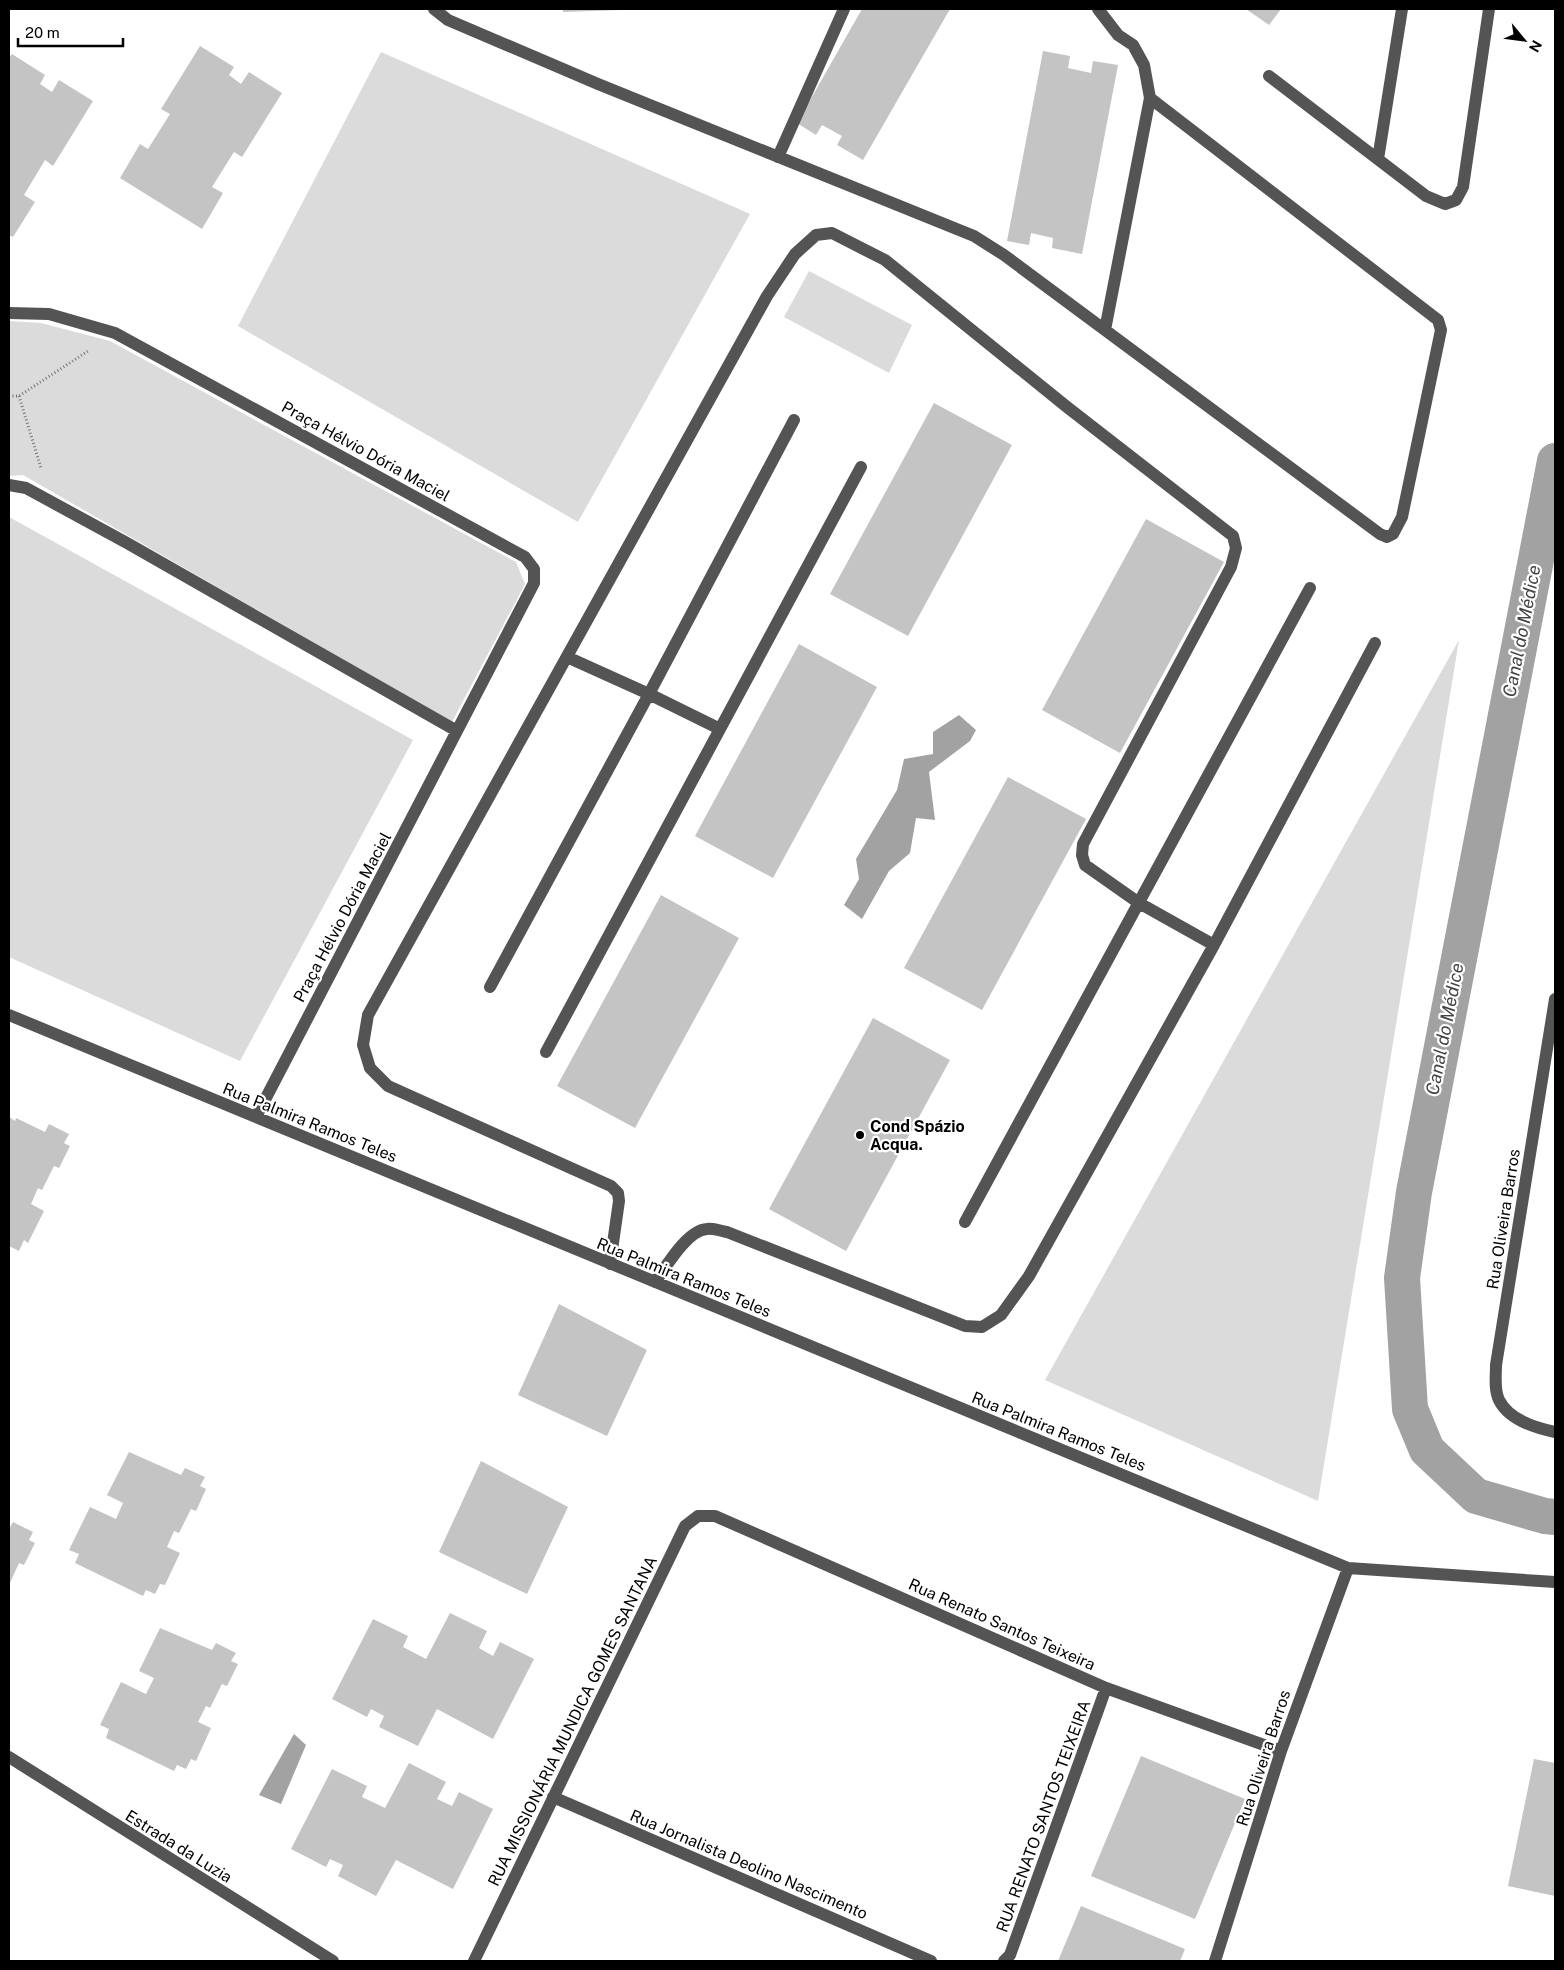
<svg xmlns="http://www.w3.org/2000/svg" width="1564" height="1970" font-family="'Public Sans',sans-serif">
  <style>
    .green { fill: #dbdbdb }
    .water { fill: #a2a2a2 }
    .lines { fill: none; stroke-linecap: round; stroke-linejoin: round }
    .canal { stroke: #a2a2a2; stroke-width: 36 }
    .building { fill: #c4c4c4 }
    .path { stroke: #767676; stroke-width: 3; stroke-dasharray: 1 2.5; stroke-linecap: butt }
    .minor { stroke: #545454; stroke-width: 12 }
    .poi-dot { fill: #000; stroke: #fff; stroke-width: 2 }
    .labels { text-anchor: middle; stroke-width: 4.5; stroke-linejoin: round; paint-order: stroke }
    .street-label { font-size: 16px; fill: #000; stroke: #fff }
    .poi-label { font-size: 16px; font-weight: bold; fill: #000; stroke: #fff; text-anchor: start }
    .water-label { font-size: 18px; font-style: italic; fill: #434343; stroke: #fff }
  </style>
  <rect width="100%" height="100%" fill="#fff"/>
  <path class="green" d="M381,52L750,214L578,522L238,326Z
    M809,271L912,325L889,373L784,317Z
    M9,321L41,323L110,341L516,562L525,584L452,722L23,475L9,476Z
    M9,517L413,740L240,1061L9,957Z
    M1459,640L1318,1501L1045,1380Z"/>
  <path class="water" d="M959,715L976,730L970,741L929,772L935,820L916,818L910,853L889,871L862,919L844,905L859,879L856,859L897,790L904,759L933,754V732Z
    M294,1734L306,1745L281,1804L259,1795Z"/>
  <g class="lines">
    <path class="canal" d="M1555,461L1414,1192L1402,1278L1410,1409L1427,1450L1476,1496L1545,1516L1555,1517"/>
  </g>
  <path class="building" d="M563,9H621V10L563,12Z
    M862,9H950L863,160L837,145L842,136L822,125L816,135L797,123Z
    M1246,9H1281L1269,25Z
    M200,46L234,67L229,75L241,84L249,72L282,93L242,157L234,152L212,187L223,193L202,229L120,178L140,144L148,149L170,114L161,109Z
    M1043,51L1070,56L1068,68L1091,73L1093,61L1118,65L1082,254L1052,248L1053,238L1031,233L1029,245L1007,241Z
    M12,54L45,75L40,84L52,92L59,80L93,101L53,166L45,160L24,195L35,202L13,237L9,235V58Z
    M934,403L1012,445L908,636L830,594Z
    M1146,519L1224,562L1120,753L1042,710Z
    M799,644L877,687L773,878L695,836Z
    M1008,777L1086,819L982,1010L904,968Z
    M661,895L739,938L635,1128L557,1086Z
    M873,1018L950,1060L846,1251L769,1209Z
    M9,1117L15,1121L16,1118L45,1132L49,1124L69,1134L64,1143L70,1146L59,1168L54,1166L42,1190L38,1188L31,1204L44,1211L28,1243L24,1240L19,1251L9,1246Z
    M559,1304L647,1350L607,1436L518,1395Z
    M129,1452L181,1475L185,1468L205,1477L200,1486L206,1489L196,1511L191,1509L179,1533L174,1531L167,1547L180,1553L165,1585L160,1584L155,1594L146,1590L143,1596L75,1563L79,1554L69,1550L90,1507L116,1519L123,1503L107,1495Z
    M481,1461L568,1507L527,1594L439,1552Z
    M13,1522L33,1532L29,1540L35,1543L24,1565L19,1563L9,1585V1529Z
    M450,1613L487,1631L479,1648L493,1656L500,1642L534,1659L493,1739L437,1709L418,1746L379,1727L384,1716L371,1709L367,1717L332,1699L373,1619L408,1636L403,1647L426,1659Z
    M160,1628L212,1650L216,1643L236,1653L231,1661L238,1664L227,1686L222,1684L210,1708L206,1706L198,1722L211,1728L196,1761L191,1759L186,1769L177,1765L174,1771L106,1738L109,1729L100,1725L121,1682L146,1694L154,1678L139,1671Z
    M1141,1756L1245,1799L1195,1919L1091,1876Z
    M1534,1759L1555,1763V1896L1508,1886Z
    M409,1763L446,1782L437,1799L452,1806L459,1792L493,1809L453,1889L396,1860L376,1896L338,1876L343,1865L330,1859L326,1867L291,1849L332,1769L367,1786L362,1797L385,1808Z
    M1081,1906L1185,1949L1180,1961H1058Z"/>
  <g class="lines">
    <path class="path" d="M9,396H19L88,351
      M19,396L41,468"/>
    <path class="minor" d="M434,9L448,20L598,84L974,236L1004,255L1380,534L1387,537L1393,534L1402,517L1441,330L1438,320L1150,98
      M1098,9L1118,35L1133,45L1144,65L1150,98L1105,330
      M1269,76L1426,196L1445,204L1456,200L1463,187L1489,9
      M778,157L844,9
      M1378,159L1402,9
      M9,313L49,314L115,333L525,557L534,569V583L256,1117
      M9,485L26,488L127,543L457,731
      M720,729L861,467
      M1214,945L1375,643
      M490,987L649,694L567,657
      M1555,999L1496,1365C1496,1375 1494,1390 1499,1400C1509,1420 1535,1428 1555,1432
      M9,1015L1348,1568L1555,1582
      M546,1052L720,729L649,694L794,420
      M965,1222L1310,588
      M610,1264L619,1201L618,1193L611,1186L388,1086L370,1068L363,1045L368,1015L767,296L795,254L816,235L832,233L885,260L1067,407L1233,536L1236,548L1231,567L1083,844L1082,855L1085,865L1139,903L1214,945L1029,1276L1001,1315L982,1327L965,1326L727,1232C721,1231 714,1228 707,1229C687,1230 666,1267 655,1282
      M9,1757L333,1961
      M553,1797L931,1961
      M474,1961L685,1526L698,1516H715L1106,1688L1281,1751
      M1004,1961L1010,1955L1106,1688
      M1215,1961L1281,1751L1348,1568"/>
  </g>
  <circle class="poi-dot" cx="860" cy="1135" r="5"/>
  <g class="labels">
    <g class="street-label">
      <text transform="translate(366 451) rotate(29)" y="6">Praça Hélvio Dória Maciel</text>
      <text transform="translate(342 917) rotate(-62)" y="6">Praça Hélvio Dória Maciel</text>
      <text transform="translate(310 1122) rotate(22)" y="6">Rua Palmira Ramos Teles</text>
      <text transform="translate(1503 1219) rotate(-81)" y="6">Rua Oliveira Barros</text>
      <text transform="translate(684 1277) rotate(22)" y="6">Rua Palmira Ramos Teles</text>
      <text transform="translate(1059 1431) rotate(22)" y="6">Rua Palmira Ramos Teles</text>
      <text transform="translate(1002 1624) rotate(24)" y="6">Rua Renato Santos Teixeira</text>
      <text transform="translate(572 1721) rotate(-64)" y="6">RUA MISSIONÁRIA MUNDICA GOMES SANTANA</text>
      <text transform="translate(1263 1758) rotate(-72)" y="6">Rua Oliveira Barros</text>
      <text transform="translate(1043 1816) rotate(-70)" y="6">RUA RENATO SANTOS TEIXEIRA</text>
      <text transform="translate(179 1846) rotate(32)" y="6">Estrada da Luzia</text>
      <text transform="translate(749 1864) rotate(23)" y="6">Rua Jornalista Deolino Nascimento</text>
    </g>
    <g class="poi-label">
      <text x="870" y="1132">Cond Spázio<tspan x="870" dy="18">Acqua.</tspan></text>
    </g>
    <g class="water-label">
      <text transform="translate(1522 631) rotate(-79)" y="6">Canal do Médice</text>
      <text transform="translate(1445 1029) rotate(-79)" y="6">Canal do Médice</text>
    </g>
  </g>
  <rect width="1564" height="1970" fill="none" stroke="#000000" stroke-width="20"/>
  <g transform="translate(1524 40) rotate(119)" stroke="#ffffff" stroke-width="4" paint-order="stroke">
  <path d="M0-4L9 19L0 12L-9 19Z" fill="#000000"/>
  <text y="-8" font-size="14" font-weight="bold" text-anchor="middle" fill="#000000">N</text>
  </g>
  <path d="M18 38v8h105v-8" fill="none" stroke="#000000" stroke-width="2.5"/>
  <text x="25" y="38" font-size="15" fill="#000000" stroke="#ffffff" stroke-width="4" paint-order="stroke">20 m</text>
</svg>
